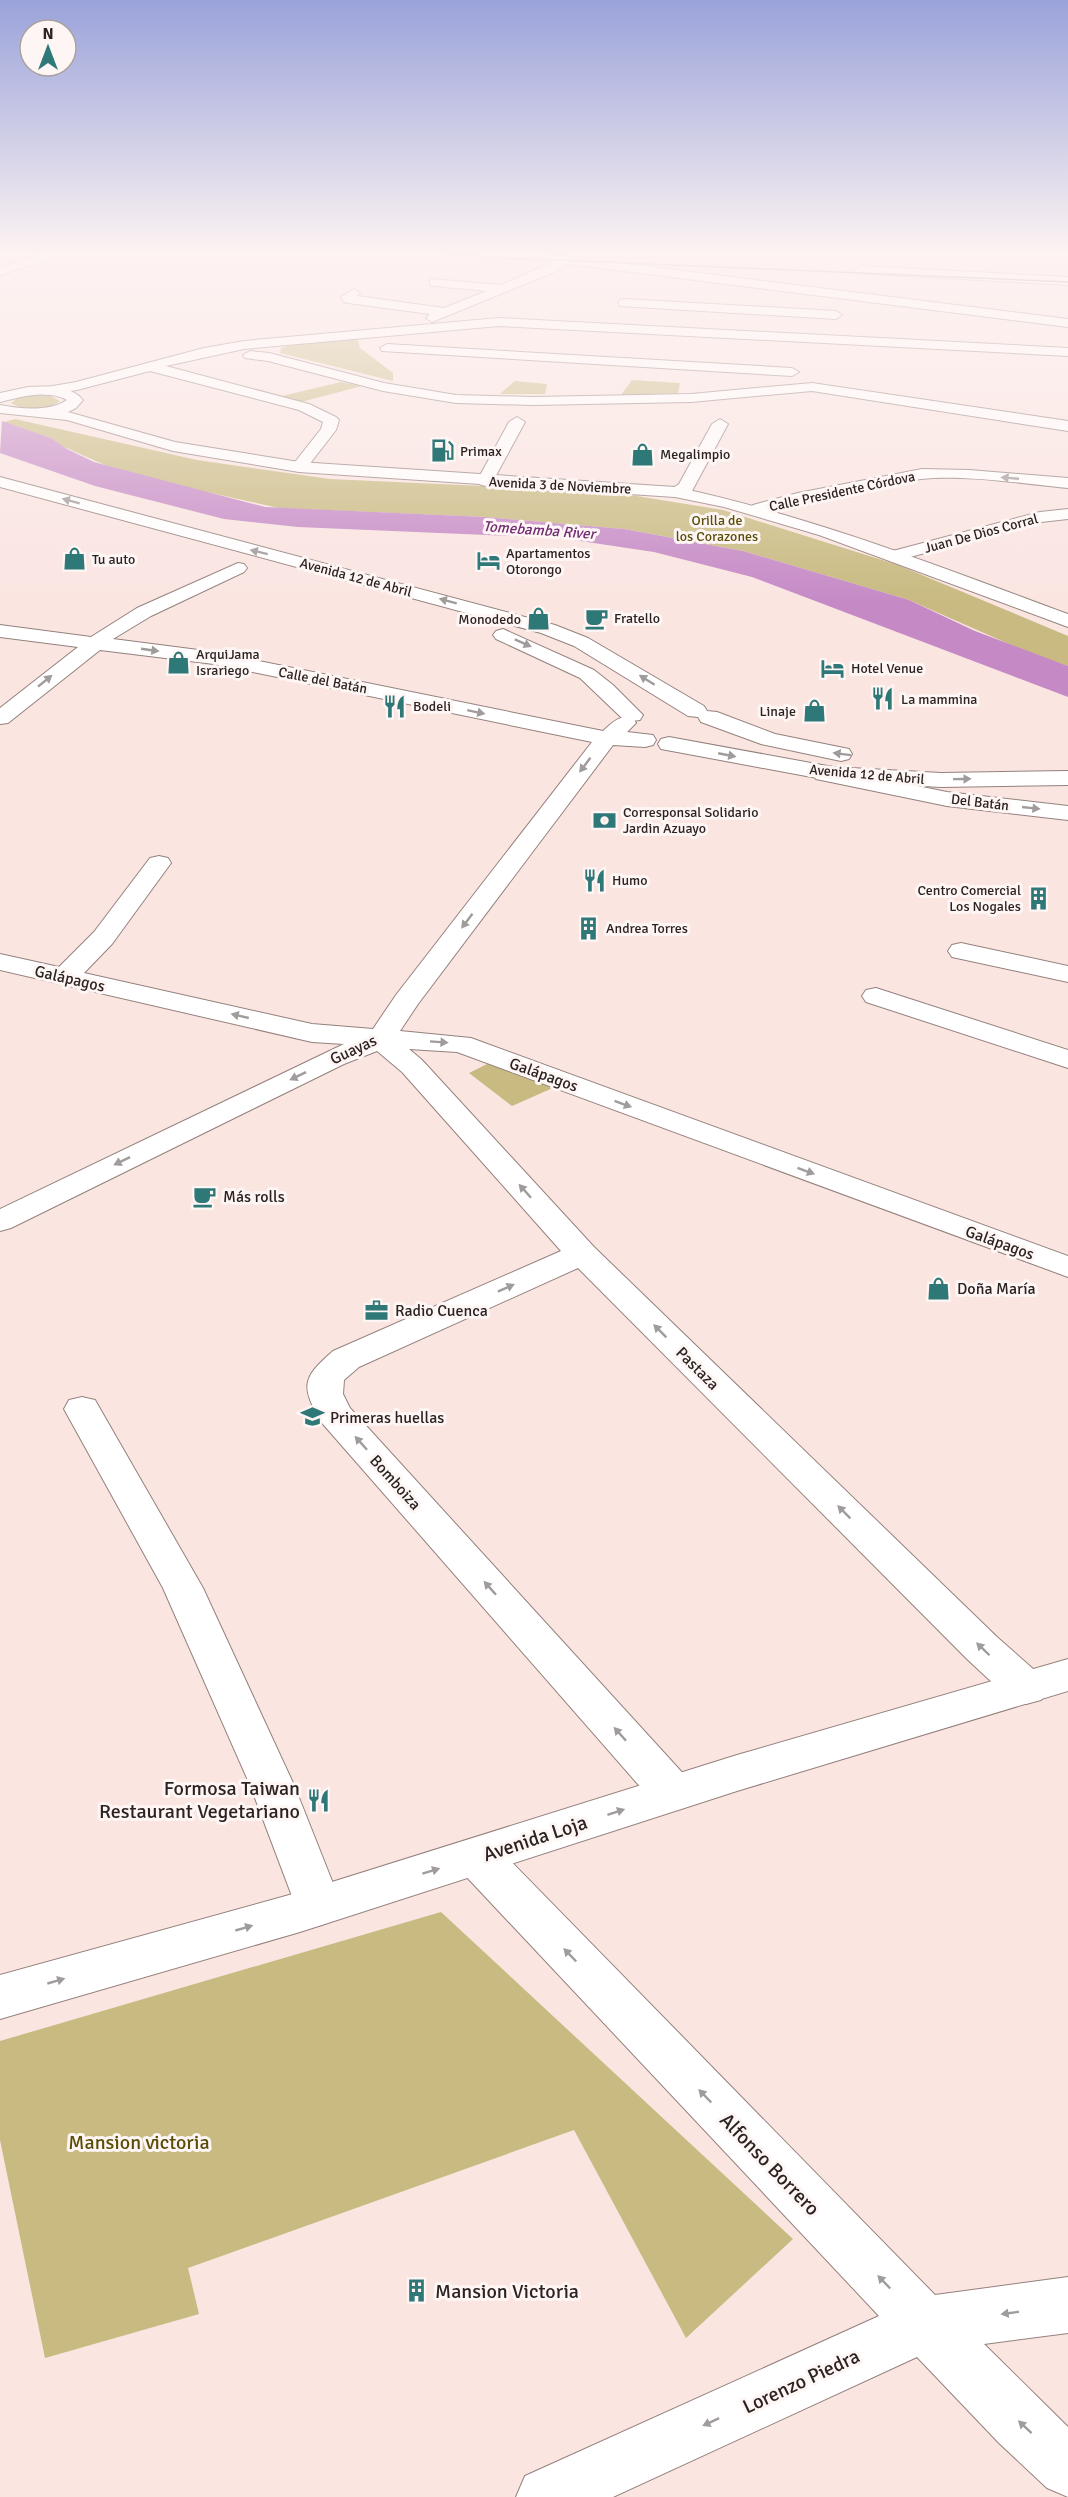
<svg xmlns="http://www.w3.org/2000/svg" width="1068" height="2497" font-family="Signika,sans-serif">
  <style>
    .green { fill: #c8ba80 }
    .water { fill: #c58ac6 }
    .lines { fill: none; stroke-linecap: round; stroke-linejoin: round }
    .minor-casing { stroke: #94817d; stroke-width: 2 }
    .tertiary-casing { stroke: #94817d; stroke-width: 2 }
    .secondary-casing { stroke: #94817d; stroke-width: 2 }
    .minor { fill: #fff; fill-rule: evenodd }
    .tertiary { fill: #fff; fill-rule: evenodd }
    .secondary { fill: #fff; fill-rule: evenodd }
    .tram { stroke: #5a4f4c; stroke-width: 1.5 }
    .oneway { fill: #a09c9b }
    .labels { text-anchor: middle; stroke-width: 6; stroke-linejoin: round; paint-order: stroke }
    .far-poi-label { font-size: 14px; fill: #2b2321; stroke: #fef6f4; text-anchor: start }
    .far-street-label { font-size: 14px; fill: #2b2321; stroke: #fef6f4 }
    .far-park-label { font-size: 14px; fill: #5a4d08; stroke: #fef6f4 }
    .far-water-label { font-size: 15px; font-style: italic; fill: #722c75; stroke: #fef6f4 }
    .street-label { font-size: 16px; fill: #2b2321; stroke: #fef6f4 }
    .poi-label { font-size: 16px; fill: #2b2321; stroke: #fef6f4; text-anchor: start }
    .near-poi-label { font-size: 20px; fill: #2b2321; stroke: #fef6f4; text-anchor: end }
    .near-street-label { font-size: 20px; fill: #2b2321; stroke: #fef6f4 }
    .near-park-label { font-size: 20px; fill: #5a4d08; stroke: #fef6f4 }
  </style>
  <rect width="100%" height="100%" fill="#fae5e1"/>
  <path class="green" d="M357,338L360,348L393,373V381L280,353L281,348L296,344Z
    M632,380L680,383L678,393L621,395Z
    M515,381L547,384L545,394H500Z
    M341,382L362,386L301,402L282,396Z
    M38,395L51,396L60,401C48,410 23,411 11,403L18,398Z
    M15,419L197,460L330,479L612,492L723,510L898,565L1068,636V666L1025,651L909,600L743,551L624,529L485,517L279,508L189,488L105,465L62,446L51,438L4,422Z
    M499,1058L564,1083L512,1106L469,1073Z
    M441,1912L793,2239L686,2338L574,2130L188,2268L199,2314L45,2358L0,2140V2041Z"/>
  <path class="water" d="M2,421L51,438L67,449L94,462L265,507L485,517L624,529L743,551L909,600L975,631L1068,666V697L752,577L654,552L560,538L298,527L224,519L95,486L0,453Z"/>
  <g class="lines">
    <defs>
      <path id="minor" d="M51,252H70L0,275V267Z
        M465,252H514L565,256L1068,319V327L568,264L552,273L432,322L426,318L430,314L348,303L344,302L341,297L354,289L360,293L357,296L444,308L487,291L434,286L430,285V279L501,285L553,262L471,255Z
        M861,266L1068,277V285L857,273L855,270Z
        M624,299L836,311L842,315L836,319L620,306L618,303L620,300Z
        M499,318L1068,348V356L499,326L244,349L166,366L309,404L336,417L339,420L336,430L305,470L299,472L291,467L321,429L323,422L299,410L150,371L77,390L46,395L39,391L41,388L76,382L204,348L244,341Z
        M387,344L792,368L799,372L792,376L382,351L380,348Z
        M250,351L269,353L384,383L456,395L533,397L691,394L812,383L1068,421V431L812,391L691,402L533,405L456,403L383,391L268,361L245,358L243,355Z
        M517,417L525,422L493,481L485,486L479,484L477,481L509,422Z
        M720,419L728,424L692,491L675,497L669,496L667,492L679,484L712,424Z
        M922,469L969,470L1068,478V488C1023,484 965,474 921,479C867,485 812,501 759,514L753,513L750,509L753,505L798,493Z
        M1068,509V519L1041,522L895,561L889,560L886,556L889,552L1040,512Z
        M238,563L244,564L247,568L244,572L151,616L113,639L214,652L603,731C613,722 619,715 633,718L636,723L627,732L653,735L656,740L653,745L645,747L613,745L418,1004L400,1031L471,1038L1068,1256V1277L457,1052L409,1049L422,1060L594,1247L997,1637L1041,1676L1047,1688L1041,1700L1026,1704L1011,1700L967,1659L578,1268L359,1367L344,1380L343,1394L350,1408L689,1780L695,1793L689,1806L673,1811L657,1806L322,1423C300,1386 302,1378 333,1351L561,1251L402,1072L377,1051L344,1064L11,1228L0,1231V1209L344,1044L312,1042L0,970V954L59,967L94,932L150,858L159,856L168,858L171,863L112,944L84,973L312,1024L373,1029L396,995L592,742L214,664L100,650L8,723L0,724V708L78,647L0,637V625L91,637L137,608Z
        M824,767L947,792L1068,806V820L947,806L816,779L813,774L816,769Z
        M961,943L1068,966V982L952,957L948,951L952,945Z
        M876,988L1068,1050V1068L866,1002L862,996L866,990Z
        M82,1397L95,1400L203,1588L294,1785L342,1906L335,1920L318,1926L301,1920L250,1785L163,1588L64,1409L69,1400Z
        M477,1838L493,1843L935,2295L1068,2277V2333L984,2344L1068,2427V2497L1047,2488L999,2443L917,2357L613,2497H516L525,2476L879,2316L461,1871L454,1857L461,1843Z"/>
      <path id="tertiary" d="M28,387C46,386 71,385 83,400L76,408L68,412L175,442L299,462L675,487C811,516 938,566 1068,614V627L819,535L724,507L675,497L299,472L173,451L67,420L0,413V405C21,409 49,412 67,400C47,389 21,397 0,402V393Z
        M1068,1659V1691L737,1791L300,1932L0,2019V1975L300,1892L737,1755Z"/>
      <path id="secondary" d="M0,477L555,625L588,638L704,706L707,711L717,712L775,734L849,749L852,754L849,759L841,761L761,744L701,722L698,717L688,716L574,646L541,633L0,487Z
        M503,629L594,670L613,685L643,715L640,720L632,721L624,720L580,678L496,639L493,635L496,631Z
        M669,737L833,767L941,773L1068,771V785L941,787L833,781L661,749L658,744L661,739Z"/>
    </defs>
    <use href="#minor" class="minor-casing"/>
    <use href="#tertiary" class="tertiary-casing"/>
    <use href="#secondary" class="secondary-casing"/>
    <use href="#minor" class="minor"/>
    <use href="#tertiary" class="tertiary"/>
    <use href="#secondary" class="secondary"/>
    <path class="tram" d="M426,252L487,257L1068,282"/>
  </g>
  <defs><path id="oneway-solid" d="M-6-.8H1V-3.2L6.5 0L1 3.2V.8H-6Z" transform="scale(1.5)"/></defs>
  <g class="oneway">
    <use href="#oneway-solid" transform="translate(1010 478) rotate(-175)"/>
    <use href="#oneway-solid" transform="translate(71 501) rotate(-165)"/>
    <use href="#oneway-solid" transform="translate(259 552) rotate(-166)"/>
    <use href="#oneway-solid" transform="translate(448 601) rotate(-165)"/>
    <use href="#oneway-solid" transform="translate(523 643) rotate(24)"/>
    <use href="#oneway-solid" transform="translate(150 650) rotate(8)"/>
    <use href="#oneway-solid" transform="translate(647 680) rotate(-148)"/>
    <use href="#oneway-solid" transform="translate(45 681) rotate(-39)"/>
    <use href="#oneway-solid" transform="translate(476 712) rotate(12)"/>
    <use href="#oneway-solid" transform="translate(842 754) rotate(-173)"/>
    <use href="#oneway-solid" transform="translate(727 755) rotate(11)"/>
    <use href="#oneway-solid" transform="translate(585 765) rotate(127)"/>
    <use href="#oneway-solid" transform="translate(962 779) rotate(-1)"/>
    <use href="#oneway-solid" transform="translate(1031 808) rotate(6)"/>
    <use href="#oneway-solid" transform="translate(467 921) rotate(127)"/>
    <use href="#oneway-solid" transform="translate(240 1016) rotate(-167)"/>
    <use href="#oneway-solid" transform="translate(439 1042) rotate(4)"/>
    <use href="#oneway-solid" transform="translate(298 1076) rotate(154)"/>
    <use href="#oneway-solid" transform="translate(623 1104) rotate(20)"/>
    <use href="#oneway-solid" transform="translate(122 1161) rotate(154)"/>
    <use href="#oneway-solid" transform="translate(806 1171) rotate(20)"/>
    <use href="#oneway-solid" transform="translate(525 1191) rotate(-132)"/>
    <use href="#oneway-solid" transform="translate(506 1288) rotate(-24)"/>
    <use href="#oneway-solid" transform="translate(660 1331) rotate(-135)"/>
    <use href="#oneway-solid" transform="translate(361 1443) rotate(-132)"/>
    <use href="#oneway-solid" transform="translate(844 1512) rotate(-135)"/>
    <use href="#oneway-solid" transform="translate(490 1588) rotate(-132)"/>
    <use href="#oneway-solid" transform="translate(983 1649) rotate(-136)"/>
    <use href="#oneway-solid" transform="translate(620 1734) rotate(-132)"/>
    <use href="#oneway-solid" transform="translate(616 1812) rotate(-18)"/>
    <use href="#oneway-solid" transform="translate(431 1871) rotate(-17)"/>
    <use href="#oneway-solid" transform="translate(244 1928) rotate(-16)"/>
    <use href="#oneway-solid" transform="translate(570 1955) rotate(-134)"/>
    <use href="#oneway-solid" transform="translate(56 1981) rotate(-16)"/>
    <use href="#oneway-solid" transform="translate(705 2096) rotate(-134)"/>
    <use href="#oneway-solid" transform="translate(884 2282) rotate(-134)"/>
    <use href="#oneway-solid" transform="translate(1010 2313) rotate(172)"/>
    <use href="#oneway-solid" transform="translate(711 2422) rotate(155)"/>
    <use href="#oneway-solid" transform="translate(1025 2427) rotate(-137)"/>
  </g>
  <linearGradient id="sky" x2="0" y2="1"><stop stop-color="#9aa3da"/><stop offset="0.42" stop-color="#fdf3f2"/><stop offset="1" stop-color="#fdf3f2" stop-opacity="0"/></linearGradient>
  <rect width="1068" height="602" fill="url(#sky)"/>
  <defs>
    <symbol id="fuel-bare" viewBox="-9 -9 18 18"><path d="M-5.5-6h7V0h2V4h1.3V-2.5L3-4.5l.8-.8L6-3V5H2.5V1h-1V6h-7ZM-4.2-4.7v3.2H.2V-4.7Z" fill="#2e7878" stroke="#fef6f4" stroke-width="2.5" paint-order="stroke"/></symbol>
    <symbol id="shop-bare" viewBox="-9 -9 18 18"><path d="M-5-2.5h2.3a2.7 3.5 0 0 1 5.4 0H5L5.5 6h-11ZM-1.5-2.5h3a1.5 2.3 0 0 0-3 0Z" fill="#2e7878" stroke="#fef6f4" stroke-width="2.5" paint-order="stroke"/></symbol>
    <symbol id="hotel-bare" viewBox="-9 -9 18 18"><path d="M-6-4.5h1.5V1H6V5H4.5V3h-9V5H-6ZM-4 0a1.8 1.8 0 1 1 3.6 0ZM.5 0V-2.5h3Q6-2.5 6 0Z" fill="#2e7878" stroke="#fef6f4" stroke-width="2.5" paint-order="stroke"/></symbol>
    <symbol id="cafe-bare" viewBox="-9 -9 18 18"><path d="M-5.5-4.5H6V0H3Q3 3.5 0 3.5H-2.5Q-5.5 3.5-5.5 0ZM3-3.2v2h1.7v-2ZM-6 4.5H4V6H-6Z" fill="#2e7878" stroke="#fef6f4" stroke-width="2.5" paint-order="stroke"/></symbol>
    <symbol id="restaurant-bare" viewBox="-9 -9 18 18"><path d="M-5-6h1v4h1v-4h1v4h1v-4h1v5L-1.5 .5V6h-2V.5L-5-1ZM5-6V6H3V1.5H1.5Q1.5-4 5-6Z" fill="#2e7878" stroke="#fef6f4" stroke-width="2.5" paint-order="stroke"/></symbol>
    <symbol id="bank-bare" viewBox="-9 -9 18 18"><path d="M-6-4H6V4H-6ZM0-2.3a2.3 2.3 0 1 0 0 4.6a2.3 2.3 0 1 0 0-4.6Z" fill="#2e7878" stroke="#fef6f4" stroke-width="2.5" paint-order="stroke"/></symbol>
    <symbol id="building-bare" viewBox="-9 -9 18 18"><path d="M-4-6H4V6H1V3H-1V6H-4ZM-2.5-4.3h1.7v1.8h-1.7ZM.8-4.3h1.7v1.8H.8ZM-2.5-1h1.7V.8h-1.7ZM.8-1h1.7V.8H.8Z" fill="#2e7878" stroke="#fef6f4" stroke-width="2.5" paint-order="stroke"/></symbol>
    <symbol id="office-bare" viewBox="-9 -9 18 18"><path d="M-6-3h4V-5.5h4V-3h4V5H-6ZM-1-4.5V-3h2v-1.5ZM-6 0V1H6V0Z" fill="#2e7878" stroke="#fef6f4" stroke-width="2.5" paint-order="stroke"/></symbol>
    <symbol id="school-bare" viewBox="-9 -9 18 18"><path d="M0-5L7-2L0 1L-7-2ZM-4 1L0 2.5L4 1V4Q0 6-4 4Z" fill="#2e7878" stroke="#fef6f4" stroke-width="2.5" paint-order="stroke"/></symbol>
  </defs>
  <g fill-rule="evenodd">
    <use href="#fuel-bare" x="426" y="434" width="33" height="33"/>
    <use href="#shop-bare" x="626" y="438" width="33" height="33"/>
    <use href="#shop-bare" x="58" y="542" width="33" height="33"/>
    <use href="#hotel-bare" x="472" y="544" width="33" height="33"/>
    <use href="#cafe-bare" x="580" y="602" width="33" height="33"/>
    <use href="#shop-bare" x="522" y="602" width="33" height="33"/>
    <use href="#shop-bare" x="162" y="646" width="33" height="33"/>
    <use href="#hotel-bare" x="816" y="652" width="33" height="33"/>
    <use href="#restaurant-bare" x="866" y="682" width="33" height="33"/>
    <use href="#restaurant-bare" x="378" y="690" width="33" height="33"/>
    <use href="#shop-bare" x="798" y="694" width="33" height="33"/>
    <use href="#bank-bare" x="588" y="804" width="33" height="33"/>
    <use href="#restaurant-bare" x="578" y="864" width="33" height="33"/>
    <use href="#building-bare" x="1022" y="882" width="33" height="33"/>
    <use href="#building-bare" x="572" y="912" width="33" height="33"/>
    <use href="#cafe-bare" x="188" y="1180" width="33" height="33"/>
    <use href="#shop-bare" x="922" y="1272" width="33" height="33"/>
    <use href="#office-bare" x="360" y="1294" width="33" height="33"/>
    <use href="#school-bare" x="296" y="1400" width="33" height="33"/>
    <use href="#restaurant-bare" x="302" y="1784" width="33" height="33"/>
    <use href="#building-bare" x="400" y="2274" width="33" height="33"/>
  </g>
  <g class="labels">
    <g class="far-poi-label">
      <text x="460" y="456">Primax</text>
      <text x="660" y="459">Megalimpio</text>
      <text x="506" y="558">Apartamentos<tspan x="506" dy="16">Otorongo</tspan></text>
      <text x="92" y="564">Tu auto</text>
      <text x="614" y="623">Fratello</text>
      <text x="521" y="624" text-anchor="end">Monodedo</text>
      <text x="196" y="659">ArquiJama<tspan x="196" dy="16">Israriego</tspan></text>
      <text x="851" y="673">Hotel Venue</text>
      <text x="901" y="704">La mammina</text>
      <text x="413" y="711">Bodeli</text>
      <text x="796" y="716" text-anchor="end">Linaje</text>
      <text x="623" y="817">Corresponsal Solidario<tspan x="623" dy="16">Jardin Azuayo</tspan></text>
      <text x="612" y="885">Humo</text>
      <text x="1021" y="895" text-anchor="end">Centro Comercial<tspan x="1021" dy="16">Los Nogales</tspan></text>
      <text x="606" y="933">Andrea Torres</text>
    </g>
    <g class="far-street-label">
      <text transform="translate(560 485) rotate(3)" y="5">Avenida 3 de Noviembre</text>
      <text transform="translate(842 491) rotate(-12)" y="5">Calle Presidente Córdova</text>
      <text transform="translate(981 533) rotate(-15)" y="5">Juan De Dios Corral</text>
      <text transform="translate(356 577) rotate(15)" y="5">Avenida 12 de Abril</text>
      <text transform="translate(323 680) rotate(11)" y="5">Calle del Batán</text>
      <text transform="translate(867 774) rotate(5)" y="5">Avenida 12 de Abril</text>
      <text transform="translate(980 802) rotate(7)" y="5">Del Batán</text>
    </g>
    <g class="far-park-label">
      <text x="717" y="525">Orilla de<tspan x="717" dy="16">los Corazones</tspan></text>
    </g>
    <g class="far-water-label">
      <text transform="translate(539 530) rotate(4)" y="5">Tomebamba River</text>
    </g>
    <g class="street-label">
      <text transform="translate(70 978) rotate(13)" y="6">Galápagos</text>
      <text transform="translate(353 1049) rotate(-25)" y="6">Guayas</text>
      <text transform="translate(544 1074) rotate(20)" y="6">Galápagos</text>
      <text transform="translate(1000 1242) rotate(20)" y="6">Galápagos</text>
      <text transform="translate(698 1368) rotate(45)" y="6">Pastaza</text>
      <text transform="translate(396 1482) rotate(48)" y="6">Bomboiza</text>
    </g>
    <g class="poi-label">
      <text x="223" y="1202">Más rolls</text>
      <text x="957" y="1294">Doña María</text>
      <text x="395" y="1316">Radio Cuenca</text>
      <text x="330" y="1423">Primeras huellas</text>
    </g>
    <g class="near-poi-label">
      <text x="300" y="1795">Formosa Taiwan<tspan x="300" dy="23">Restaurant Vegetariano</tspan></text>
      <text x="435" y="2298" text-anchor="start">Mansion Victoria</text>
    </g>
    <g class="near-street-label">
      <text transform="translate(535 1838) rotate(-18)" y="7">Avenida Loja</text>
      <text transform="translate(770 2164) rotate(46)" y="7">Alfonso Borrero</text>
      <text transform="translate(801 2381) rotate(-25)" y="7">Lorenzo Piedra</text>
    </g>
    <g class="near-park-label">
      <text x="139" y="2149">Mansion victoria</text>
    </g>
  </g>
  <g transform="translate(48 48)"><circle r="28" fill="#fef6f4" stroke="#aaa2a0" stroke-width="1.5"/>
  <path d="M0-4.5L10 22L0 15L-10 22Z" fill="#2e7878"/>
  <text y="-9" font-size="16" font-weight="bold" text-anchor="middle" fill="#2b2321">N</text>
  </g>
</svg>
